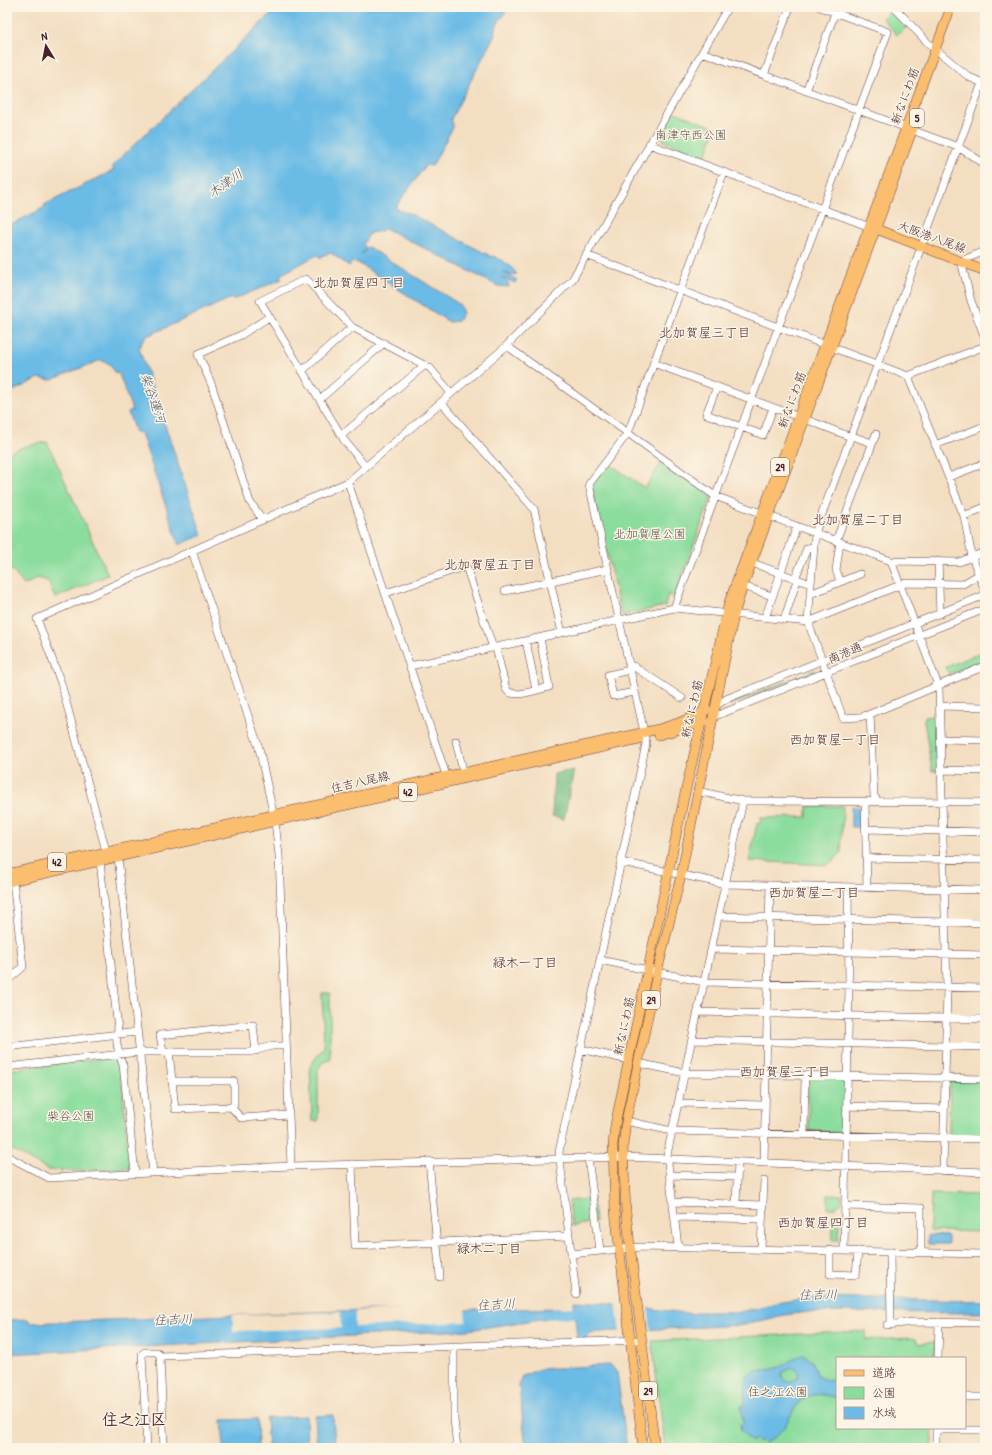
<svg xmlns="http://www.w3.org/2000/svg" width="992" height="1455" font-family="'Patrick Hand','Klee One',sans-serif">
  <style>
    .green { fill: #8bdd9d; stroke: #6a7e64 }
    .forest { fill: #70bc84; stroke: #5d6e58 }
    .water { fill: #6bbbe6; stroke: #5a6d88; fill-rule: evenodd }
    .pier { fill: #f3dec1 }
    .lines { fill: none; stroke-linecap: round; stroke-linejoin: round }
    .river { stroke: #6bbbe6; stroke-width: 10 }
    .minor-casing { stroke: #633c42; stroke-width: 8 }
    .major-casing { stroke: #633c42; stroke-width: 10 }
    .minor { stroke: #fff; stroke-width: 7 }
    .major { stroke: #fabe6e; stroke-width: 9 }
    .labels { text-anchor: middle; stroke-width: 3; stroke-linejoin: round; paint-order: stroke }
    .shield { fill: #fcf5e5; stroke: #7f5f63; stroke-width: 1 }
    .shield-label { font-size: 11px; font-weight: bold; fill: #4a1f2b }
    .street-label { font-size: 12px; fill: #4a1f2b; stroke: #fcf5e5 }
    .park-label { font-size: 12px; fill: #5a4e48; stroke: #fcf5e5 }
    .water-label { font-size: 13px; font-style: italic; fill: #56566c; stroke: #fcf5e5 }
    .neighbourhood-label { font-size: 13px; fill: #4a1f2b; stroke: #fcf5e5 }
    .district-label { font-size: 16px; font-weight: bold; fill: #4a1f2b; stroke: #fcf5e5 }
  </style>
  <rect width="100%" height="100%" fill="#fcf5e5"/>
  <filter id="ink" filterUnits="userSpaceOnUse"><feTurbulence type="fractalNoise" baseFrequency=".025" numOctaves="2"/><feDisplacementMap in="SourceGraphic" scale="8" xChannelSelector="R" yChannelSelector="G"/><feConvolveMatrix kernelMatrix="1 2 1 2 8 2 1 2 1" color-interpolation-filters="sRGB"/></filter>
  <filter id="wash" filterUnits="userSpaceOnUse"><feTurbulence type="fractalNoise" baseFrequency=".012" numOctaves="4" result="noise"/><feDisplacementMap in="SourceGraphic" scale="16" xChannelSelector="R" yChannelSelector="G"/><feGaussianBlur stdDeviation="0.9" result="paint"/><feColorMatrix in="noise" values="0 0 0 0 0 0 0 0 0 0 0 0 0 0 0 0 0 1.4 0 .05"/><feComposite in="paint" operator="in"/></filter>
  <g filter="url(#wash)">
    <rect width="100%" height="100%" fill="#f3dec1"/>
    <path class="green" d="M892,10L907,27L897,35L882,18Z
      M672,111L716,128L705,157L664,141L661,132Z
      M47,442L108,575L55,598L48,581L38,578L24,585L7,564V453L26,446Z
      M662,461L712,496L674,598L668,594L665,606L624,615L621,614L591,484L608,463L645,488Z
      M985,651V660L949,674L946,667Z
      M815,670L816,672L729,705V704Z
      M936,716L937,771H932L924,720L925,717Z
      M807,806H843L841,853L828,865L749,861L757,823L760,824L761,818L807,817Z
      M322,993H330V1060L323,1062L318,1069V1121H312L310,1066L324,1047Z
      M113,1057L120,1062L130,1168L74,1171L48,1170L7,1147V1070Z
      M810,1078L843,1079L845,1081L844,1130L842,1133L809,1131L808,1080Z
      M952,1081L985,1082V1136L951,1135L949,1134L950,1084Z
      M981,1189H985V1232L930,1231L931,1194L981,1195Z
      M828,1195H842L841,1204H839L836,1208H828Z
      M593,1198L595,1222L572,1226L569,1201Z
      M832,1216H839V1240H833Z
      M866,1331V1340L916,1338L918,1344L935,1342L934,1358H837V1428H933L932,1448H665L652,1341Z"/>
    <path class="forest" d="M574,770L564,819L552,816L554,774Z"/>
    <path class="water" d="M278,7H507L503,17H501L494,31L495,34L451,119L453,127L432,166L426,165L395,208L406,213L407,212L492,257L493,256L508,264L517,274L511,275L503,272L517,280L515,283L501,277L508,282L509,287L498,286L385,228L381,231L370,233L363,244L366,248L362,254L368,247L459,304L463,313L458,321L449,322L358,263L359,261L357,263L352,262L349,266L331,253L323,255L321,258L317,255L280,275L282,279L235,299H229L145,337L139,348L202,535L179,545L141,433L135,432L128,412L132,410L119,374L114,372L111,365L101,360L51,380L39,378L7,394V227L45,207L44,205L114,170L112,166Z
      M851,807H860L861,827H851Z
      M928,1235L948,1236V1244H928Z
      M808,1298L985,1301V1313L808,1312L784,1315L744,1325L598,1332L591,1333L585,1339L577,1338L574,1301L607,1303L693,1314L697,1312H740L776,1303Z
      M560,1308L561,1316L468,1330L7,1354V1320L28,1319L31,1323L363,1310H469Z
      M803,1355L812,1361C820,1378 815,1379 837,1381V1398C784,1382 801,1427 765,1443L761,1440L759,1442L755,1439L752,1442L741,1431L740,1424L743,1423L741,1406L744,1405L747,1377C756,1367 768,1372 780,1367C788,1364 794,1356 803,1355ZM793,1368L798,1371V1378L791,1381H784L782,1377L783,1372Z
      M611,1365L617,1373L627,1448H526L519,1386L522,1376L540,1369Z
      M333,1415L335,1447L317,1448L315,1416Z
      M306,1416L307,1448H268L266,1418Z
      M257,1419L258,1448H224L222,1420Z"/>
    <path class="pier" d="M616,1302L648,1307L651,1332L620,1333Z
      M429,1308H465L466,1322L355,1327V1311Z
      M340,1312L341,1328L233,1331V1315Z"/>
    <g class="lines">
      <path class="river" d="M548,1314L574,1312L587,1316"/>
    </g>
  </g>
  <g filter="url(#ink)">
    <g class="lines">
      <defs>
        <path id="minor" d="M894,7L928,43L969,77L985,84
          M702,52L958,147L985,164
          M764,75L790,7
          M982,83L815,533L808,622L843,718L860,717L870,714L985,666
          M806,91L835,13
          M649,144L870,227
          M985,251L961,261L971,301L985,338
          M586,255L908,376L985,346
          M352,327L306,279L260,301L344,440L365,466
          M507,346L715,496L891,561L939,688L947,988L943,1171
          M653,363L799,417
          M302,371L352,327L430,368L451,393
          M908,376L964,516L972,557L985,591
          M717,387L706,414L763,435L773,408
          M320,399L384,343
          M441,402L534,509L562,633
          M805,419L851,437
          M342,435L425,365
          M852,436L872,443
          M935,445L985,426
          M949,477L985,463
          M348,482L448,781
          M964,516L985,507
          M263,520L250,502L211,383L198,354L241,335L269,317
          M836,541L876,434
          M840,542L836,570L840,581
          M192,551L259,748L275,822L279,855L291,1166
          M891,561L959,562L985,552
          M938,561L940,614
          M752,563L811,584
          M795,579L807,548L814,547
          M743,586L772,596
          M505,591L607,569
          M386,593L466,566L493,648
          M810,594L860,574
          M674,608L888,32L820,7
          M765,618L797,526
          M784,620L797,580
          M526,641L536,690
          M496,648L506,689C513,700 538,689 549,687L540,638
          M410,666L674,608L808,622L905,583L963,584L978,575
          M629,666H633L682,698
          M630,670L608,675L613,696L635,692
          M716,706L726,699L985,595
          M940,706L985,707
          M870,714L874,796L877,800
          M713,717L985,609
          M644,732L589,484L628,433L724,172
          M941,739L985,740
          M456,741L463,771
          M941,770L985,771
          M697,791L743,801L985,802
          M865,802L867,888
          M865,829L985,832
          M114,855L118,857L153,1173
          M866,858L985,860
          M621,862L725,884L985,890
          M718,916L985,923
          M712,949L985,955
          M600,960L704,982L985,988
          M7,981L23,967L13,881
          M698,1012L985,1019
          M692,1040L985,1047
          M7,1047L137,1032
          M580,1049L629,1060
          M163,1052L160,1035L253,1025L256,1051
          M169,1052L175,1109L231,1107L234,1105V1081H172
          M638,1063L685,1073L985,1079
          M7,1067L139,1052H250L272,1046H286
          M678,1103L765,1105
          M847,1106L944,1109
          M231,1107L241,1118L289,1115
          M626,1121L672,1131L985,1139
          M804,1134L805,1075
          M7,1156L49,1178L291,1166L623,1157L985,1172
          M588,1157L600,1250
          M429,1161L440,1277
          M764,1163L770,885
          M352,1164L355,1246L569,1236
          M135,1173L123,1065C119,1055 114,1041 118,1030L100,861L106,851L61,683L37,619L348,482L503,349L572,280L728,7
          M669,1175L737,1177
          M673,1202L763,1205
          M736,1204L738,1162
          M845,1206L921,1208V1253
          M674,1217L762,1219
          M678,1247L667,1155L743,801
          M761,1249L764,1181
          M830,1250V1274L856,1275L858,1251
          M844,1251L849,985L848,887
          M890,1252L891,1324
          M571,1254L641,1247L985,1254
          M576,1294L559,1152L646,744L645,738
          M887,1325L913,1322L985,1323
          M454,1347V1419L457,1448
          M160,1356L642,1340
          M938,1358L939,1322
          M965,1397H985
          M936,1430H985
          M147,1448L142,1354L145,1352H157L160,1356L164,1448
          M936,1448V1428"/>
        <path id="major" d="M871,227L985,271
          M659,735L705,722
          M7,874L659,729L678,723L707,710
          M7,882L639,739
          M643,1448L615,1211L613,1145L615,1125L685,793L729,602L951,7
          M655,1448L626,1212L623,1146L626,1121L657,973L681,875L734,615L743,586L918,115"/>
      </defs>
      <use href="#minor" class="minor-casing"/>
      <use href="#major" class="major-casing"/>
      <use href="#minor" class="minor"/>
      <use href="#major" class="major"/>
    </g>
  </g>
  <g class="labels">
    <g class="shield">
      <rect x="910" y="109" width="14" height="18" rx="3"/>
      <rect x="771" y="458" width="18" height="18" rx="3"/>
      <rect x="399" y="783" width="18" height="18" rx="3"/>
      <rect x="48" y="853" width="18" height="18" rx="3"/>
      <rect x="642" y="991" width="18" height="18" rx="3"/>
      <rect x="639" y="1382" width="18" height="18" rx="3"/>
    </g>
    <g class="shield-label">
      <text x="917" y="122">5</text>
      <text x="780" y="471">29</text>
      <text x="408" y="796">42</text>
      <text x="57" y="866">42</text>
      <text x="651" y="1004">29</text>
      <text x="648" y="1395">29</text>
    </g>
    <g class="street-label">
      <text transform="translate(905 96) rotate(-70)" y="4">新なにわ筋</text>
      <text transform="translate(932 237) rotate(20)" y="4">大阪港八尾線</text>
      <text transform="translate(792 400) rotate(-70)" y="4">新なにわ筋</text>
      <text transform="translate(845 653) rotate(-23)" y="4">南港通</text>
      <text transform="translate(692 709) rotate(-77)" y="4">新なにわ筋</text>
      <text transform="translate(360 782) rotate(-13)" y="4">住吉八尾線</text>
      <text transform="translate(624 1026) rotate(-78)" y="4">新なにわ筋</text>
    </g>
    <g class="park-label">
      <text x="691" y="139">南津守西公園</text>
      <text x="650" y="538">北加賀屋公園</text>
      <text x="71" y="1120">柴谷公園</text>
      <text x="778" y="1396">住之江公園</text>
    </g>
    <g class="water-label">
      <text transform="translate(225 183) rotate(-35)" y="5">木津川</text>
      <text transform="translate(154 398) rotate(71)" y="5">柴谷運河</text>
      <text transform="translate(818 1294) rotate(-1)" y="5">住吉川</text>
      <text transform="translate(496 1304) rotate(-4)" y="5">住吉川</text>
      <text transform="translate(173 1319) rotate(-2)" y="5">住吉川</text>
    </g>
    <g class="neighbourhood-label">
      <text x="359" y="287">北加賀屋四丁目</text>
      <text x="705" y="337">北加賀屋三丁目</text>
      <text x="858" y="524">北加賀屋二丁目</text>
      <text x="490" y="569">北加賀屋五丁目</text>
      <text x="835" y="744">西加賀屋一丁目</text>
      <text x="814" y="897">西加賀屋二丁目</text>
      <text x="525" y="967">緑木一丁目</text>
      <text x="785" y="1076">西加賀屋三丁目</text>
      <text x="823" y="1227">西加賀屋四丁目</text>
      <text x="489" y="1253">緑木二丁目</text>
    </g>
    <g class="district-label">
      <text x="134" y="1425">住之江区</text>
    </g>
  </g>
  <rect width="992" height="1455" fill="none" stroke="#fcf5e5" stroke-width="24"/>
  <rect x="836" y="1357" width="130" height="72" fill="#fcf5e5" stroke="#b59f9b"/>
  <rect x="844" y="1370" width="20" height="6" fill="#fabe6e" stroke="#b59f9b"/>
  <text x="872" y="1377" font-size="12" fill="#4a1f2b">道路</text>
  <rect x="844" y="1387" width="20" height="12" fill="#8bdd9d" stroke="#b59f9b"/>
  <text x="872" y="1397" font-size="12" fill="#4a1f2b">公園</text>
  <rect x="844" y="1407" width="20" height="12" fill="#6bbbe6" stroke="#b59f9b"/>
  <text x="872" y="1417" font-size="12" fill="#4a1f2b">水域</text>
  <g transform="translate(46 46) rotate(350)" stroke="#fcf5e5" stroke-width="3" paint-order="stroke">
  <path d="M0-3L7 15L0 10L-7 15Z" fill="#4a1f2b"/>
  <text y="-6" font-size="11" font-weight="bold" text-anchor="middle" fill="#4a1f2b">N</text>
  </g>
</svg>
